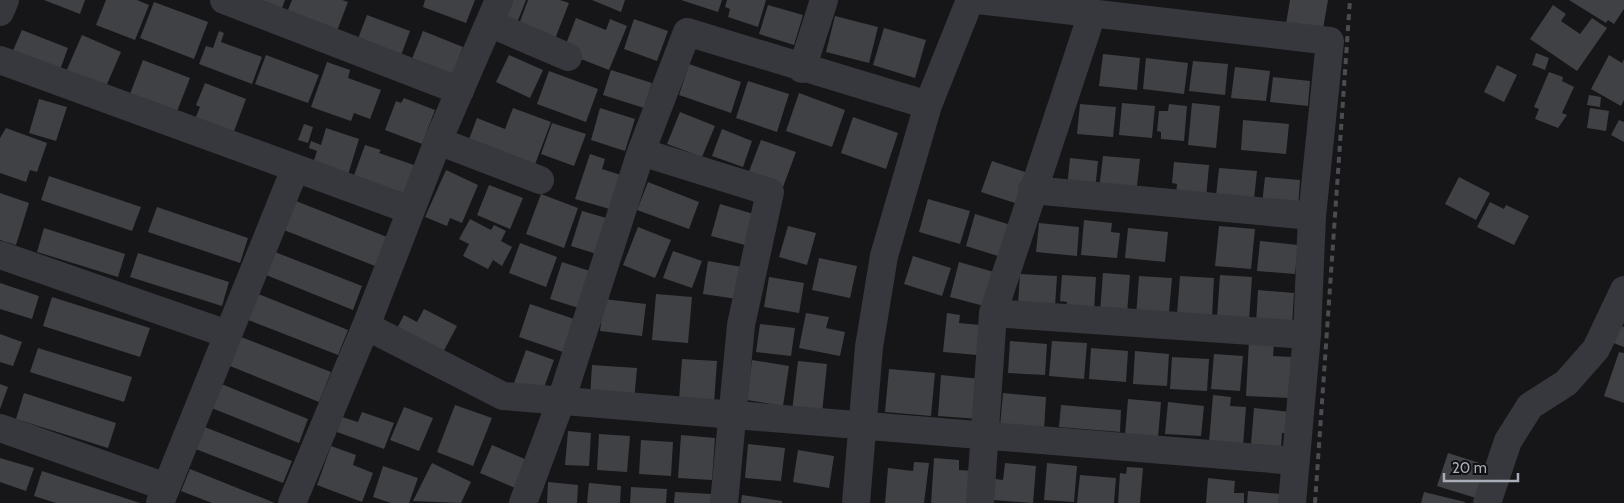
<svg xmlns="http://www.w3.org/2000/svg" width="1624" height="503" font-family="Cabin,sans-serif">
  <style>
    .building { fill: #404145 }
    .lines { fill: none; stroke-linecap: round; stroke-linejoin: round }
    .minor { stroke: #37383d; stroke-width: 28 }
    .rail { stroke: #4a4c52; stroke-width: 4; stroke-dasharray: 6 5; stroke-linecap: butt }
  </style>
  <rect width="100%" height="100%" fill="#161618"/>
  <path class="building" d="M44,0H85L80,14Z
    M106,0H137L149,5L135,40L96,25Z
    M244,0H285L279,16Z
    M292,0H342L348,2L335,36L285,17Z
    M425,0H475L466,23L423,7Z
    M513,0H526L517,23L506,19Z
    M528,0H560L569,3L555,39L519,24Z
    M592,0H625L621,12Z
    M681,0H722L718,12Z
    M727,0H766L758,27L728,17L730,9L725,7Z
    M1290,0H1328L1323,29L1286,24Z
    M1569,0H1624V9L1614,24L1608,20L1606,23Z
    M154,2L208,22L194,59L140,38Z
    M768,5L803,15L794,45L759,34Z
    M1553,5L1566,14L1561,21L1580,34L1592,18L1607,28L1577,71L1530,39Z
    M367,15L410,31L399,61L356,44Z
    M835,16L878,27L869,63L826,52Z
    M576,18L606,30L610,19L627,26L609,70L563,52Z
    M634,19L668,31L657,61L624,49Z
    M884,28L926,40L915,78L873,65Z
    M22,30L68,48L58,75L11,55Z
    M219,31L224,33L221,42L262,57L252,84L199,64L206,46L213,48Z
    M423,31L463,47L451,79L410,64Z
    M82,35L121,52L104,91L65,74Z
    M1536,53L1549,58L1545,70L1532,65Z
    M1103,54L1140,58L1137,90L1099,86Z
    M266,55L319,75L308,103L255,84Z
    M509,55L543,70L530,98L496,82Z
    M1609,55L1622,63L1624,59V100L1621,106L1591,89Z
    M1146,58L1188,63L1184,94L1143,89Z
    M143,60L190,78L176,114L130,94Z
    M1193,61L1228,64L1225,95L1189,91Z
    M327,62L350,70L348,78L381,90L370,119L354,113L351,121L311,107Z
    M689,64L741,82L731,113L679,95Z
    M1497,65L1517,75L1504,102L1484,92Z
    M1235,67L1270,71L1266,101L1231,98Z
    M611,70L652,83L644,108L603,95Z
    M549,71L598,89L586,122L537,104Z
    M1549,72L1563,77L1562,81L1574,87L1562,113L1567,115L1558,128L1535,119L1539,109L1534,107Z
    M1273,77L1310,81L1308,106L1270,102Z
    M748,81L789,94L777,132L736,118Z
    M205,83L246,99L233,134L195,119L200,107L196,105Z
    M799,93L845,110L832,147L786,131Z
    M1589,95L1601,97L1600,107L1587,105Z
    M404,98L435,110L422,144L385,130L396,101L401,103Z
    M39,99L67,107L56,141L29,133Z
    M1122,103L1155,106L1152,138L1119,135Z
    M1192,103L1220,106L1216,148L1188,145Z
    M1080,104L1116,107L1113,137L1077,134Z
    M1169,104L1187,106L1184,141L1161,139V132L1157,131L1159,111H1168Z
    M513,108L551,122L534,167L468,142L477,118L505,129Z
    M600,108L635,119L625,151L591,140Z
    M1590,108L1609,111L1606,131L1587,128Z
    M680,112L715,126L702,157L667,144Z
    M853,117L898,133L886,169L841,153Z
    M1243,120L1289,124L1286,154L1241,150Z
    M1619,120L1624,122V142L1611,135Z
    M552,123L586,134L574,166L541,154Z
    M304,124L313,127L308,143L298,140Z
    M6,128L47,143L37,172L30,170L26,182L0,173V138Z
    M326,128L359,139L347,178L312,166L317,151L309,148L311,141L321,145Z
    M722,129L752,141L743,167L712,156Z
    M761,140L796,152L783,187L748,174Z
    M365,145L381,150L379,153L414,165L405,193L398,191L396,196L352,181Z
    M590,154L605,159L602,169L624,176L613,210L575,199Z
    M1103,156L1140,159L1137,186L1099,189Z
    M1070,158L1098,161L1095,191L1067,188Z
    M992,161L1028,173L1018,204L981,192Z
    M1174,162L1209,165L1206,198L1176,195L1177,184L1172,183Z
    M1219,168L1257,171L1254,199L1216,196Z
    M446,170L478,185L462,223L450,218L447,226L425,217Z
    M49,176L141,207L132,231L41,200Z
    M1265,177L1300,180L1298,208L1262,204Z
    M1459,177L1490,193L1476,220L1445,204Z
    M648,182L699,202L689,229L637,210Z
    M489,185L523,198L510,229L477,215Z
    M0,193L29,203L16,245L0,240Z
    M541,194L578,208L564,248L526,234Z
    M928,199L970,211L960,244L919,232Z
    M296,201L387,237L375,266L284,230Z
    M1490,202L1504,209L1506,205L1529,216L1514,245L1477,227Z
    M720,204L757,215L749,246L711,236Z
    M157,207L248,238L240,263L148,232Z
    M582,211L610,219L600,255L571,246Z
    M975,214L1011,225L1001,257L966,246Z
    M470,219L491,230L494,225L506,231L501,241L512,247L502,266L493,260L488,269L463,256L469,244L459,239Z
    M1084,220L1112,223L1111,232L1120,233L1117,258L1081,255Z
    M1039,223L1079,227L1077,256L1036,252Z
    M788,226L816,233L807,265L779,257Z
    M1219,226L1255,229L1251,269L1215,266Z
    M638,227L671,240L655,278L623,265Z
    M44,228L125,254L118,277L37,252Z
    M1128,228L1168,232L1165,262L1125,258Z
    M1260,241L1298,245L1295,274L1257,271Z
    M520,243L557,257L546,287L509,273Z
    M673,251L702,261L692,288L663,278Z
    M275,252L362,286L353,310L266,275Z
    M138,253L229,282L222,306L130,277Z
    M913,256L951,268L942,296L904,284Z
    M819,258L857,266L850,298L812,290Z
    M708,261L742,267L737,299L703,294Z
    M562,262L593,272L582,309L550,299Z
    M959,262L994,272L984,306L950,297Z
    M1103,273L1130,275L1127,314L1100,312Z
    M1020,274L1057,276L1055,306L1018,304Z
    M1062,275L1096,277L1094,311L1066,309L1067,302L1060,301Z
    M1220,275L1252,277L1249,320L1217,318Z
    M1139,276L1172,278L1169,312L1136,317Z
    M1180,276L1214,278L1212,317L1177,314Z
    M769,277L804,283L799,313L764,307Z
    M0,283L39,296L32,319L0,309Z
    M1258,290L1294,293L1292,326L1256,324Z
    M256,293L348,330L338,355L246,319Z
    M656,294L692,297L688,343L652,340Z
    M52,297L150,328L140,357L43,326Z
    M604,299L646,304L642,336L600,331Z
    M530,304L574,319L563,352L519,337Z
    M424,309L457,326L440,358L394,334L404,315L417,322Z
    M806,313L829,317L826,328L845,332L840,356L799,348Z
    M947,313L960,315L959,323L980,325L977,355L943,352Z
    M760,324L795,328L791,356L756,352Z
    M1617,325L1624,327V347L1611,342Z
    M0,334L22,342L13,366L0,362Z
    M241,337L331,372L319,402L230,366Z
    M1010,341L1047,344L1045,375L1008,373Z
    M1052,341L1087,343L1084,379L1049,376Z
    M1249,341L1274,342L1273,356L1292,357L1289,398L1246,396Z
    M38,348L132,377L124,402L30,372Z
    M1091,348L1128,351L1126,382L1089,379Z
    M526,350L554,360L542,393L514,383Z
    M1135,351L1169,354L1167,386L1133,384Z
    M1619,352L1624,353V403L1604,396Z
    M1214,354L1243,356L1240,391L1211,389Z
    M1172,357L1209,359L1207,391L1170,389Z
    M682,359L717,361L714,403L679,400Z
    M752,360L789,366L783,406L747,400Z
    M798,361L827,364L822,414L792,411Z
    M592,365L637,368L634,401L590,398Z
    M889,369L935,373L931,416L885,412Z
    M941,375L981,379L978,419L938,416Z
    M219,383L308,419L299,443L209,407Z
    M0,384L8,387L0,409Z
    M24,393L116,423L108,448L16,419Z
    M1003,393L1046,397L1044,430L1000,426Z
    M1213,395L1231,397L1230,406L1246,407L1243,445L1209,442Z
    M1128,399L1161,402L1158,438L1125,435Z
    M1168,402L1204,406L1201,436L1165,434Z
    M455,405L492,418L473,466L437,452Z
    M1061,405L1121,410L1120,432L1059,427Z
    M404,407L433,418L419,451L390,440Z
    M1254,408L1291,412L1289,433H1282L1281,447L1251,444Z
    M362,412L394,423L384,449L337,432L342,417L358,422Z
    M202,426L292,461L283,483L193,448Z
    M568,431L591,433L589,466L565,465Z
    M599,434L630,436L627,472L597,470Z
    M681,435L715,438L712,480L678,478Z
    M641,440L673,442L671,476L639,474Z
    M748,444L785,448L781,481L745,478Z
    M492,445L527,460L515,488L480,473Z
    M331,446L356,455L353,465L373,473L362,502L317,485Z
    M798,450L834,456L829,488L793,482Z
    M1448,453L1486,465L1476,498L1437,486Z
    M0,458L34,468L26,491L0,482Z
    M934,458L959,460V470L975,471L973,503H931Z
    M914,462L929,463L924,503H885L888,468L913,471Z
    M432,463L471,482L461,503L413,501Z
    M1005,463L1036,466L1033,503L993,500L995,479L1003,480Z
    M1047,463L1077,466L1074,502L1044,500Z
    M383,466L418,478L409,503H391L373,497Z
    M1127,467L1143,468L1140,503H1118L1120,473L1126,474Z
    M190,469L275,503H212L181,491Z
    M42,471L140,503H56L34,496Z
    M1080,475L1116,478L1114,503H1077Z
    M1208,478L1235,481L1234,493H1244V503H1206Z
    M548,482L578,485L577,503H547Z
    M589,483L621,486L620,503H587Z
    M631,487L667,489L666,503H630Z
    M1248,491L1281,494L1280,503H1247Z
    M675,492L712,494L711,503H674Z
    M1424,492L1465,502V503H1421Z
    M742,495L782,501V503H741Z"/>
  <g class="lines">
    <path class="minor" d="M224,0L460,91
      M978,0L1330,41L1312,216L1307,335L1292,503
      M0,12L5,0
      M489,23L568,57
      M0,60L410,210
      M802,69L824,0
      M438,141L540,180
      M641,152L687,32L928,105
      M1032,190L1312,216
      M0,255L227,334
      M993,313L1307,335
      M366,326L503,396L1296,461
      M0,428L166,487
      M160,503L295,169
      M292,503L366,326L438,141L499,0
      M523,503L561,401L641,152L770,192L741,325L724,503
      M856,503L869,347L884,256L928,105L970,0
      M980,503L993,313L1092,14
      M1487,503L1508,441L1530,406L1566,383L1596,349L1624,290"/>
    <path class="rail" d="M1315,503L1350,0"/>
  </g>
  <path d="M1444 473v8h74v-8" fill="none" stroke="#a8adb8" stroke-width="2.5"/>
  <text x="1452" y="473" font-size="15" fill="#a8adb8" stroke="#111113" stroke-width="4" paint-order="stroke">20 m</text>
</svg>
